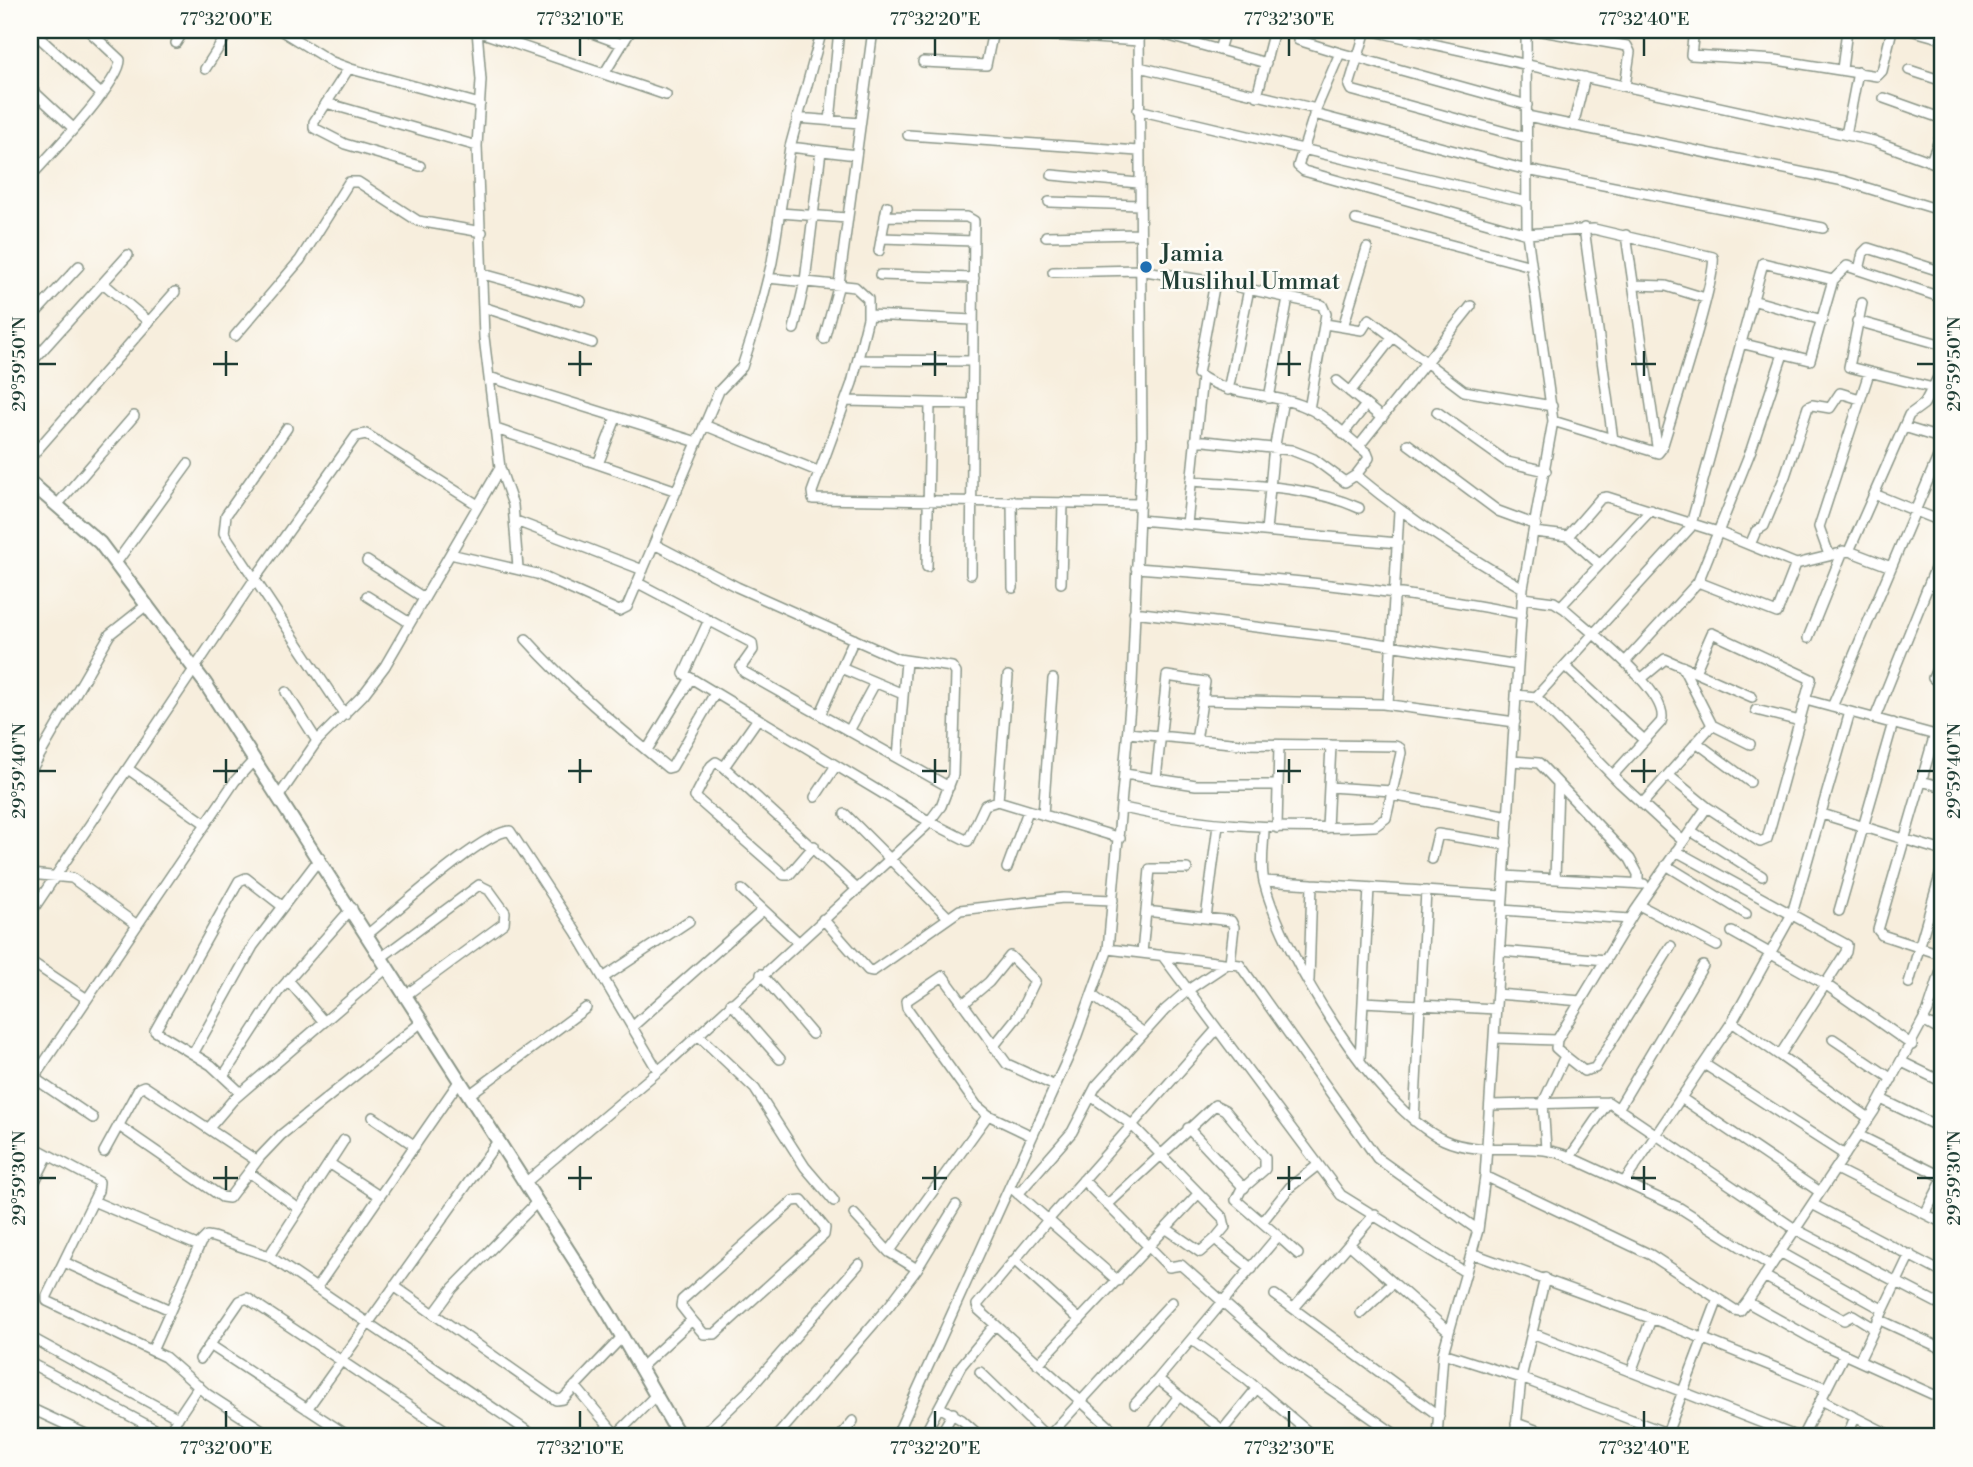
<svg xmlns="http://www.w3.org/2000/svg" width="1973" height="1467" font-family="'Libre Bodoni',serif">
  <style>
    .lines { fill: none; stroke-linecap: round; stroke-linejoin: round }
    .minor-casing { stroke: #8b9688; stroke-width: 12 }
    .tertiary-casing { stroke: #8b9688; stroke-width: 16 }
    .minor { stroke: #fff; stroke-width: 9 }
    .tertiary { stroke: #fff; stroke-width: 12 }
    .ticks { fill: none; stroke: #1f3d34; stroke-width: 2.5 }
    .poi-dot { fill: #1f6fb2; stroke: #fdfcf7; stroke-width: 2.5 }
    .labels { text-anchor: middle; stroke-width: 5; stroke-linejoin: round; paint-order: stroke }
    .poi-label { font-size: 24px; fill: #1f3d34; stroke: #fdfcf7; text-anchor: start }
    .neatline { fill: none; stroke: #1f3d34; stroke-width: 2.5 }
    .ticks-label { font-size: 18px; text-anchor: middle; fill: #1f3d34 }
  </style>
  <rect width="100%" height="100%" fill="#fdfcf7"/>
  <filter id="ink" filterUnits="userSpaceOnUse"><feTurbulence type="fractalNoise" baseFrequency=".0143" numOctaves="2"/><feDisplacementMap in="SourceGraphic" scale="14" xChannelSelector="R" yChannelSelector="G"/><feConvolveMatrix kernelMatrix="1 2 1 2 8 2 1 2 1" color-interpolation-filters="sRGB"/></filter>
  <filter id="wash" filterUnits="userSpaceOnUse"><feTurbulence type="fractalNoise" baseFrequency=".00686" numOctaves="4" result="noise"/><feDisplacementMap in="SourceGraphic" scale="28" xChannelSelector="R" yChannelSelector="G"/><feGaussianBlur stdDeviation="1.57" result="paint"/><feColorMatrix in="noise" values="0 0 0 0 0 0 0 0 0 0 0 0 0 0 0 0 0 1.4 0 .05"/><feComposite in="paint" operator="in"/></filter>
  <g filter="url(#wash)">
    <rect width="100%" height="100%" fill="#f7eedd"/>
  </g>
  <g filter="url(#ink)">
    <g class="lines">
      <defs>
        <path id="minor" d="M31,30L102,95
          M280,30L332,62L351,69L480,104
          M584,30L622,44
          M975,30L1139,41
          M1148,30L1266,63
          M1366,30L1349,86L1351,90L1527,138
          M1369,30L1874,141L1943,166
          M1536,30L1627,46L1630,52L1625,86
          M1694,30L1691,55L1777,60L1877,76L1882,71L1892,30
          M1910,30L1943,39
          M477,31L666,95
          M1298,40L1340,53
          M176,43L184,30
          M1219,50L1225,30
          M923,62L986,65L993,31
          M1139,67L1316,109
          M349,68L314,122V128L345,144L420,166
          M205,69L230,30
          M1842,69L1847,30
          M1909,70L1943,81
          M604,74L631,30
          M30,88L73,128
          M1257,96L1274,30
          M1884,98L1943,119
          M326,103L477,146
          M1527,105L1340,53L1316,109L1298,166L1304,171L1527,234L1594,229L1713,257C1718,273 1670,421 1662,448L1658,453
          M1138,110L1527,202
          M1314,114L1527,170L1823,228
          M1527,116L1844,181L1943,211
          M797,118L860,123
          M830,121L839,30
          M1573,126L1585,77
          M908,135L1138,151
          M1846,135L1858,72
          M790,147L856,155
          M30,155L41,165
          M1931,161L1943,130
          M1052,175L1138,183
          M30,177C47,158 121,82 120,60L88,30
          M1049,202L1139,205
          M780,213L847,218
          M885,216L967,217L974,221L971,574
          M1356,220L1531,266
          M1584,228L1613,440
          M1046,236L1139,234
          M881,238L974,241
          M879,251L887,206
          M1859,270L1863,253L1868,248L1943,272
          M1053,272L1139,270L1215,282L1322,305L1326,314L1309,409
          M483,274L581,301
          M880,275L974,278
          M768,278L855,287L868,299V318L852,383L812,492L813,499L1140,504
          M1215,282L1198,374C1229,397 1267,392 1301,405C1325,414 1347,437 1367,453L1369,458L1356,475C1410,520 1462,554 1523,588
          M103,283L149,322
          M1634,285L1666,286L1705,298
          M1752,300L1822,320
          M1862,303L1849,367L1933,388
          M483,307L592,343
          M869,315L973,320
          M30,319L79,266
          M1857,321L1943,345
          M1325,324L1362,330L1369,319L1464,391L1552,406
          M1343,327L1367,248
          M794,329L805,281L821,151
          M235,336L300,260L349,182H358L418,221L482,232
          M824,339L839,284L873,30
          M1740,343L1810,360L1833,280
          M858,360L973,361
          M30,364L128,255
          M489,377L697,442
          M1337,381L1382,418
          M1228,390L1249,289
          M1350,392L1393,337
          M1269,398L1288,298
          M846,401L972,404
          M1437,412L1507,462L1546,471
          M1553,421L1658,453L1626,235
          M704,425L820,472
          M1904,427L1943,439
          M287,428L226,515L224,533L345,715
          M496,429L677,491
          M1343,434L1366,405
          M1195,440L1291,450L1314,459L1345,482L1356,475
          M1408,444L1498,511L1536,525
          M1359,446L1471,306
          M30,458L175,292
          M598,464L616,418
          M500,468L513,505L518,568
          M1191,481C1246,485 1308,485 1359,508
          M1874,494L1943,522
          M1012,501L1013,588
          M57,505L134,416
          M1139,520L1398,543
          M516,521L643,570
          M1187,524L1202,377
          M1266,531L1273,456L1283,400
          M1534,532L1568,536L1599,564
          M1568,536L1601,498L1607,497L1718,532L1796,564L1849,551L1891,567
          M1750,545L1756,531L1764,526L1785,476L1808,407L1812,405L1830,408L1840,393L1860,399
          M1849,551L1909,415L1924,404L1943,368
          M450,554L537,574L619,611L627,607L719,391L742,367L757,321L772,262L790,147L822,30
          M1829,555L1819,527L1869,373
          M367,561L424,598
          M116,563L188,464
          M927,567L930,403
          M1136,568C1266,577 1394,589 1522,614
          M1698,582L1777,613L1796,564
          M638,583L752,643L753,650L741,667L744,672L949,787
          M1061,583L1063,502
          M367,596L410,623
          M1523,598L1554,602L1565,609C1584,627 1673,694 1661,722L1613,775
          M1561,606L1651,510
          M1134,612L1344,638L1518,665
          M709,620L684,674L930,822L968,841L985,805L998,801L1120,838
          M1808,638L1843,551
          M526,639C569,687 618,727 668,768L672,767L715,693
          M1943,656L1933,678L1943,686
          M1625,662L1698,582L1751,450L1783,354
          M1565,666L1644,740
          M841,668L903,694
          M1642,678L1665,659L1752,697
          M286,692L317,741
          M1516,695L1536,697L1620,783L1683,841
          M1536,697L1690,528L1763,263L1833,280L1847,266L1943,298
          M1202,700L1383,704L1515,722
          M1806,700L1943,737
          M1388,704L1399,511
          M1832,707L1943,445
          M1756,710L1800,721
          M821,713L854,639
          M1875,718L1943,549
          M757,720L724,767L716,762L711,766L695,797L784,875H789L814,846
          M1712,725L1750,744
          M849,731L875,683
          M1935,734L1878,930L1882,935L1943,955
          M1696,742L1750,782
          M647,750L691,678
          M898,757L906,661
          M1512,761L1539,763L1630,859L1638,874V884
          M724,767L858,890
          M128,769L206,824
          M30,772L110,634L148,604
          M1125,774L1196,785H1278
          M1668,775L1707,807L1760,842L1767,839L1811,679L1712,633L1695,672
          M1156,779L1167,676L1205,682L1196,741
          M1921,781L1943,787
          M1329,787L1392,791
          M1391,795L1509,816
          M279,796L317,741L363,695L385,666L500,468L484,337L477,146L481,80L477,30
          M815,797L835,767
          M998,801L1008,676
          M1642,804L1712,725L1682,666
          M1123,808C1207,827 1289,830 1375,826L1386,818L1401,753L1400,748L1395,746L1241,744L1128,733
          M845,814L947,916
          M1822,814L1943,851
          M1043,815L1053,679
          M1264,828C1264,845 1260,865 1264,882C1282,954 1376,1109 1444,1140C1481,1157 1527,1141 1565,1155L1680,1208L1771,1266
          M1277,828L1279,745
          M1327,828L1331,745
          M1691,831L1762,876
          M1676,851L1847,945L1846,952L1780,1055
          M1432,859L1438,834L1507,845
          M1666,865L1746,914
          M1007,868L1028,811
          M30,874L72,878L137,925
          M1505,876L1644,884
          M1555,879L1558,784
          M1264,881L1503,896
          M742,890L798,942
          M1639,905L1717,946
          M1502,910L1630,919
          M1839,911L1893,723
          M30,914L254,580L356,436L366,434L478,505
          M1206,918L1218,825
          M823,919L868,970L873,971L960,910L1063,898L1113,900
          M1732,932L1825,984L1912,1045
          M368,934C392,915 485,830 510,831L576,932L658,1071
          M1108,949L1240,965L1377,1158L1478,1230
          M1500,951L1606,960
          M1142,953L1150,869H1187
          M1162,955L1341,1195L1465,1272
          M382,957L479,885L489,890L505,912L504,923L406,995
          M30,961L87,999
          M761,974L812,1034
          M603,978L689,921
          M288,980L324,1022
          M1309,980L1312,884
          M1909,983L1943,865
          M1497,994L1581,1001
          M1093,996L1144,1033
          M1363,1002L1496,1009
          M731,1003L780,1059
          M963,1004L989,982L1010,956L1035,981L1018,1016L993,1047
          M1923,1021L1943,1032
          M1732,1022L1869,1118
          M632,1027L763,910
          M698,1035L755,1089L805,1167L834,1201
          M1494,1038L1557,1040
          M1833,1039L1892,1079
          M193,1054L253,946L320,858
          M1565,1056L1584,1071L1595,1068L1671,946
          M1360,1059L1369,888
          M1902,1062L1943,1082
          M1704,1064L1845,1155
          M224,1075L278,992L352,908
          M241,1093L211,1065L155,1031L239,881L246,878L282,906
          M469,1095L586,1008
          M1091,1096L1132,1125L1223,1218L1225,1227L1215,1239L1252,1269
          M1681,1098L1820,1192
          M1881,1099L1943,1129
          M1490,1105L1608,1102L1795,1229L1943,1306
          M1618,1109L1703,966
          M373,1117L415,1146
          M93,1118L37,1080V1073L235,781L254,760
          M1414,1121L1426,891
          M119,1126L222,1197L229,1198L260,1157L281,1135L423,1021
          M209,1128L233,1100L388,967
          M1188,1128L1244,1188
          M1858,1135L1943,1177
          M1032,1136L988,1115L977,1106L907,1008L906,1001L943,976L1007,1064L1055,1086
          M30,1145L99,1182L98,1191L47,1296V1301L165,1357L207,1394L273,1437
          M1546,1149L1543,1103L1565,1056L1556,1048L1557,1040L1635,911L1707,807
          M104,1152L139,1088L144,1086L257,1161
          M1570,1157L1608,1102
          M329,1163L379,1196
          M1836,1169L1925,1214
          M249,1172L299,1209
          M1485,1176L1651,1255L1735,1310L1740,1311L1747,1302L1826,1346L1943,1399
          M1943,1179L1925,1214L1943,1223
          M1083,1180L1169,1267L1181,1265L1290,1361L1399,1437
          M1625,1181L1732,1022L1792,914L1850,712
          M525,1183L670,1061L926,826L941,806L953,775L956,673L952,667L898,659L737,587L654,544
          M30,1191L48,1155
          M1015,1191L1118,1281
          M1018,1194L1072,1132L1096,1086L1165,1010L1188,990L1230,962L1234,927L1231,921L1146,911
          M93,1201L199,1246
          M1812,1204L1943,1273
          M1107,1205L1215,1105L1225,1110L1265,1158V1169L1241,1190L1236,1200L1278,1236L1158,1379L1231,1437
          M854,1214L889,1252L917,1269
          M1262,1222L1290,1187L1318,1165
          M1167,1229L1200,1252L1215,1239
          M1278,1236L1298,1254
          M1349,1244L1448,1331
          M889,1252L988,1115
          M1780,1252L1882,1309
          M1471,1253L1664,1323L1826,1388
          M269,1256L344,1140
          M1014,1260L1080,1320
          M64,1262L170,1310
          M1764,1276L1844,1320L1853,1315L1874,1328
          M394,1286L556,1400L563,1399L623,1336
          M317,1287L460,1080
          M1275,1295L1439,1416
          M1747,1302L1874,1111L1928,1011L1943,965
          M1294,1308L1375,1214
          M1361,1313L1393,1283
          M434,1314L453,1288L537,1202
          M1878,1319L1943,1349
          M1532,1333L1798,1437
          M30,1337L178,1418
          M1192,1340L1246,1379L1314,1437
          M210,1345L350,1437
          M152,1351L201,1242L207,1236L213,1237L269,1256L530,1433
          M1443,1353L1521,1378L1677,1437
          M200,1359L240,1301L247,1298L445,1430
          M1859,1361L1910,1254
          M30,1363L166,1435
          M1038,1364L1198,1194
          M641,1367L692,1320L704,1334H715L824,1235L825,1228L802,1200L793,1201L682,1300L681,1306L692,1320
          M980,1372L1047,1437
          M1631,1372L1651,1319
          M575,1386L616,1435
          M1821,1400L1894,1437
          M1135,1404L1158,1379
          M30,1408L92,1437
          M941,1408L962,1420L981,1437
          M307,1409L498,1141
          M1516,1423L1555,1437
          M929,1426L961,1366L995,1325
          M542,1433L546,1437
          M1666,1436L1718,1299
          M165,1437L199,1386
          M614,1437L657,1394
          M700,1437L747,1392L859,1264
          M776,1437L889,1306L917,1269L956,1205
          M840,1437L853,1421
          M896,1437L1072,1049L1108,949L1132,684L1142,442L1139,30
          M939,1437L953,1413
          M1048,1437L1172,1302
          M1114,1437L1113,1430L979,1310L977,1305L1048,1220L1217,1029
          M1148,1437L1179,1396
          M1217,1437L1257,1388
          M1437,1437L1443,1353L1478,1230L1485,1176L1523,588L1553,421L1527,234L1526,30
          M1515,1437L1521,1378L1545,1278
          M1802,1437L1844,1354
          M1847,1437L1855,1417"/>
        <path id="tertiary" d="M30,482L100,543L205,683L609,1314L680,1437"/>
      </defs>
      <use href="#minor" class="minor-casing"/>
      <use href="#tertiary" class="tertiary-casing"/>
      <use href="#minor" class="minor"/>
      <use href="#tertiary" class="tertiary"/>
    </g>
  </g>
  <path class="ticks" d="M226,38V56M580,38V56M935,38V56M1289,38V56M1644,38V56M226,351V376M580,351V376M935,351V376M1289,351V376M1644,351V376M38,364H56M213,364H238M568,364H592M922,364H947M1277,364H1301M1631,364H1656M1917,364H1934M226,759V783M580,759V783M935,759V783M1289,759V783M1644,759V783M38,771H56M213,771H238M568,771H592M922,771H947M1277,771H1301M1631,771H1656M1917,771H1934M226,1166V1190M580,1166V1190M935,1166V1190M1289,1166V1190M1644,1166V1190M38,1178H56M213,1178H238M568,1178H592M922,1178H947M1277,1178H1301M1631,1178H1656M1917,1178H1934M226,1411V1428M580,1411V1428M935,1411V1428M1289,1411V1428M1644,1411V1428"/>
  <circle class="poi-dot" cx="1146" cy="267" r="7"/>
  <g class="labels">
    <g class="poi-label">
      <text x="1160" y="261">Jamia<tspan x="1160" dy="28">Muslihul Ummat</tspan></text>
    </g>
  </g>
  <rect width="1973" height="1467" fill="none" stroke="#fdfcf7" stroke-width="77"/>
  <rect x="38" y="38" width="1896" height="1390" class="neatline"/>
  <g class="ticks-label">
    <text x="226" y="25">77°32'00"E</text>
    <text x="580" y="25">77°32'10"E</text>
    <text x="935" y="25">77°32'20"E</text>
    <text x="1289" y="25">77°32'30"E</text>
    <text x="1644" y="25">77°32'40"E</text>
    <text transform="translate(19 364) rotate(-90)" y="6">29°59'50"N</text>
    <text transform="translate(1954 364) rotate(-90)" y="6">29°59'50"N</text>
    <text transform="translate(19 771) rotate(-90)" y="6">29°59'40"N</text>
    <text transform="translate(1954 771) rotate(-90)" y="6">29°59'40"N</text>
    <text transform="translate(19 1178) rotate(-90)" y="6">29°59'30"N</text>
    <text transform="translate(1954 1178) rotate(-90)" y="6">29°59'30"N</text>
    <text x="226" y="1454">77°32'00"E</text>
    <text x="580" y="1454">77°32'10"E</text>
    <text x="935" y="1454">77°32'20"E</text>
    <text x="1289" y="1454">77°32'30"E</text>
    <text x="1644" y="1454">77°32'40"E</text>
  </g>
</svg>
